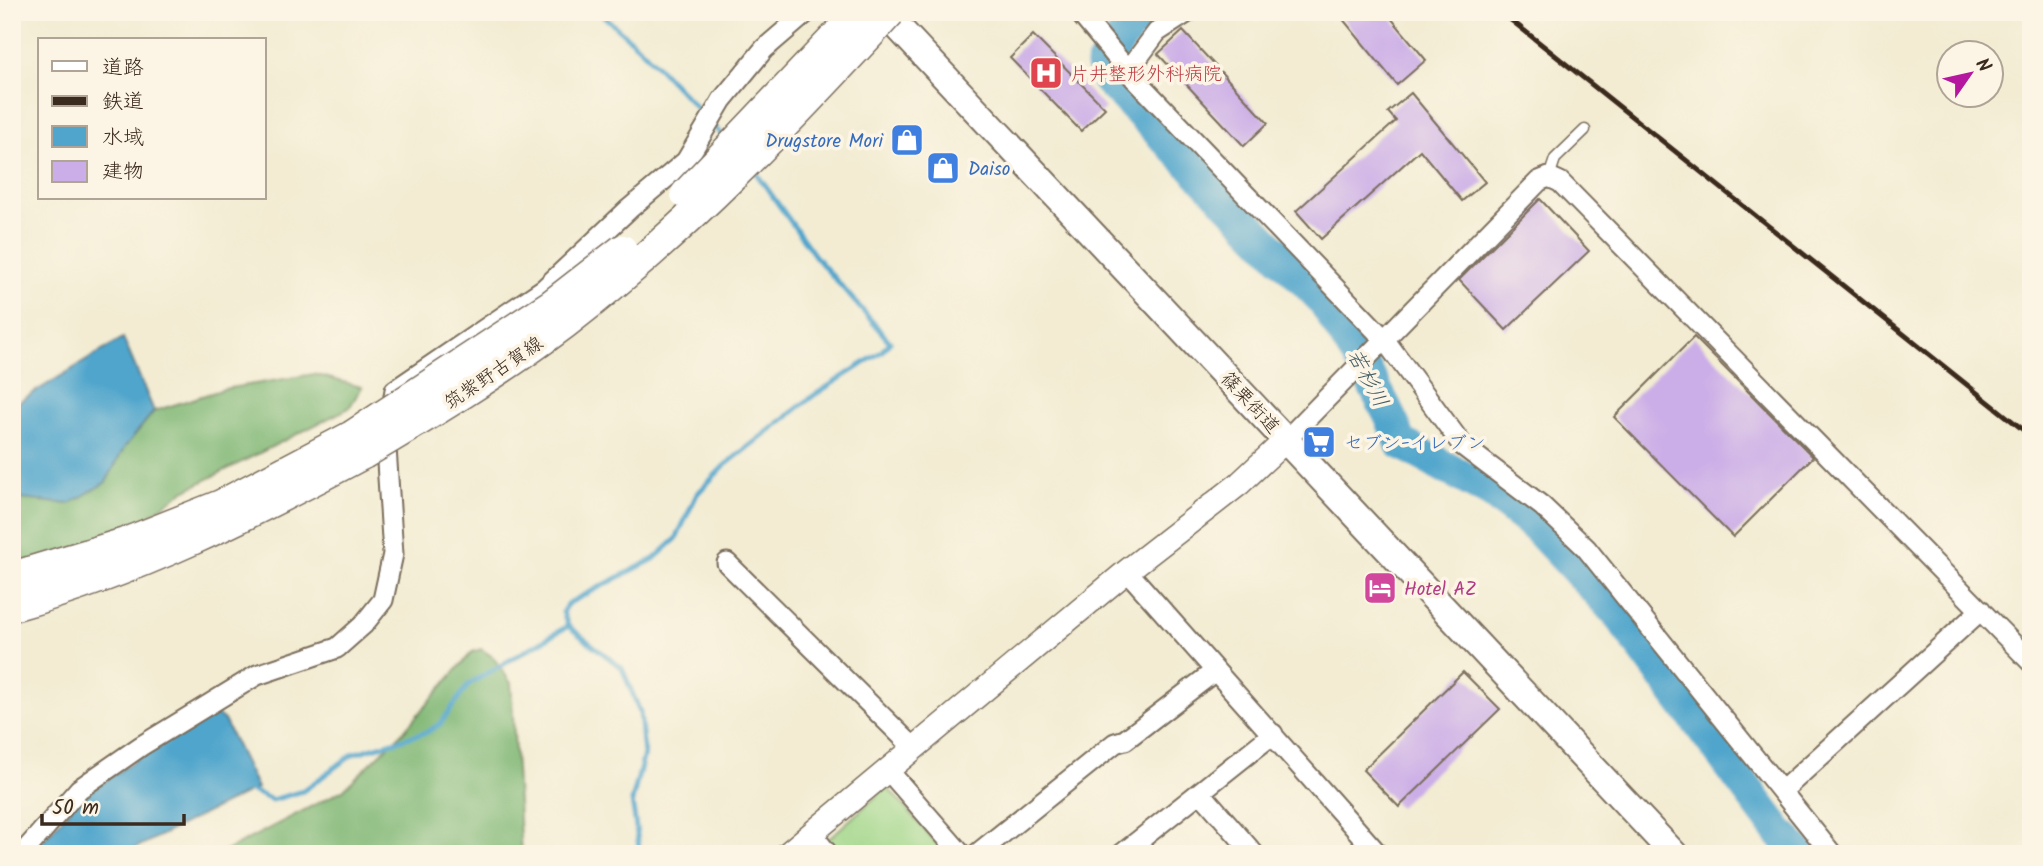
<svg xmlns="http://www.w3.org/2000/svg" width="2043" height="866" font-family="Kalam,'Klee One',sans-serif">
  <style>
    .green { fill: #9fd688; stroke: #6d8053; stroke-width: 2 }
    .forest { fill: #7fb774; stroke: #5d7049; stroke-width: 2 }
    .water { fill: #4fa5cc; stroke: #456875; stroke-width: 2 }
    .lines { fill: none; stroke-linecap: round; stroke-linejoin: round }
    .stream { stroke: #4fa5cc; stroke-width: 5 }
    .river { stroke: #4fa5cc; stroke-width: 33 }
    .building { fill: #cbade7 }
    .service-casing { stroke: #7b6e5d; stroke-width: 13 }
    .minor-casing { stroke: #7b6e5d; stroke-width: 23 }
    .tertiary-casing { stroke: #7b6e5d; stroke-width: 26 }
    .secondary-casing { stroke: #7b6e5d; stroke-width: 30 }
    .primary-casing { stroke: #7b6e5d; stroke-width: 33 }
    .service { stroke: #fff; stroke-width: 10 }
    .minor { stroke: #fff; stroke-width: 19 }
    .tertiary { stroke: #fff; stroke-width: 23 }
    .secondary { stroke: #fff; stroke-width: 26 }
    .primary { stroke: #fff; stroke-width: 30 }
    .rail { stroke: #3b2a1e; stroke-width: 5 }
    .primary-bridge-casing { stroke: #7b6e5d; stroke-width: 33; stroke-linecap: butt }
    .primary-bridge { stroke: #fff; stroke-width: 30 }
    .labels { text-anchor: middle; stroke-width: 7; stroke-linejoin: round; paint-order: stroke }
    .health-label { font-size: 19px; fill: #be3a42; stroke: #fcf5e5; text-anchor: start }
    .shop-label { font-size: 19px; fill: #366cbe; stroke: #fcf5e5; text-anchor: start }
    .street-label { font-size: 19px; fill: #3b2a1e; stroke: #fcf5e5 }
    .hotel-label { font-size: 19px; fill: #b23c85; stroke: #fcf5e5; text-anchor: start }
    .water-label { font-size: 21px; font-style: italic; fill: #435b64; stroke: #fcf5e5 }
  </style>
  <rect width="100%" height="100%" fill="#fcf5e5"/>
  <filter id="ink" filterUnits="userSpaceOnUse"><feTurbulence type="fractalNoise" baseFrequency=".0143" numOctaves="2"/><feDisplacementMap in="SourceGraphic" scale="14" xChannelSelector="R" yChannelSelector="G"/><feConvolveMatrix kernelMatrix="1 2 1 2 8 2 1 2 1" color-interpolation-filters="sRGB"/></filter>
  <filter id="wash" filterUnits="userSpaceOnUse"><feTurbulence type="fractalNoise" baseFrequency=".00686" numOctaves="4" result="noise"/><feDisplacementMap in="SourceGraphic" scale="28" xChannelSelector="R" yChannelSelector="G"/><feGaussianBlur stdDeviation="1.57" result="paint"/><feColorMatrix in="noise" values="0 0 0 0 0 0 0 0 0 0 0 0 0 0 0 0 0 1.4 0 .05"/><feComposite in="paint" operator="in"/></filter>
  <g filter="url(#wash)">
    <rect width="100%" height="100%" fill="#f3ecd3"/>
    <path class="green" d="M887,787L946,854H837L826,841Z"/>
    <path class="forest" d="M314,374L362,387L349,408L182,492L108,545L12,567V498L69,504L106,482L124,448L154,411L224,389Z
      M481,649L493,657L511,683L521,854H220L343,790L403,732L472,652Z"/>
    <path class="water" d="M123,338L154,411L124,448L106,482L69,504L12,498V406Z
      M209,708L224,720L257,788L137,847L129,854H31L77,801Z"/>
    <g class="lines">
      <path class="stream" d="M599,12L642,50L726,139
        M247,789L272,800L303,791L353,754L427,732L440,724L469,684L568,626
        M640,854L632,801L644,754L640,712L622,668L568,626L563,612L567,604L654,559L676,539L697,494L724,466L813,396L881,352L890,342L815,256L754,170"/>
      <path class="river" d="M1149,12L1132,24L1102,65L1107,79L1323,300L1365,369L1390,416L1401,443L1492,493L1537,528L1616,612L1779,832L1800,854"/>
    </g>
    <g id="blocks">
      <path class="building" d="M1337,12H1386L1426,60L1397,85Z
        M1183,31L1268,123L1244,146L1158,54Z
        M1033,35L1105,108L1081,131L1010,58Z
        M1411,93L1485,182L1462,201L1420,150L1321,239L1296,211L1396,121L1388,112Z
        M1540,199L1589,251L1506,330L1459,280Z
        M1694,337L1813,457L1733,537L1614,417Z
        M1463,672L1500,709L1399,807L1363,770Z"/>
    </g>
  </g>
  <g filter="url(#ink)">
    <use href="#blocks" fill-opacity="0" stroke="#7b6e5d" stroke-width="2"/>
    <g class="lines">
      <defs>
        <path id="service" d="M1549,177L1555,159L1585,130"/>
        <path id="minor" d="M1079,12L1135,79L1384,339L1463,446L1542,506L1586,548L1832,854
          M1128,71L1157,32L1188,12
          M394,396L395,390L545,288L629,209L686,161L722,100L764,49L807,12
          M1286,440L1539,181L1549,177L1560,182L2031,662
          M727,563L913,747
          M1127,571L1378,854
          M887,769L961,854
          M1782,791L1981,610
          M1201,793L1254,854
          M811,833L828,854
          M22,854L79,789L141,746L257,675L337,648L363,625L383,600L393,554L385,432
          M977,854L1115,743L1125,740L1215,671
          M1122,854L1273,734"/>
        <path id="tertiary" d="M787,854L1127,571L1239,484L1286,440"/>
        <path id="secondary" d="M884,12L1674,854"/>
        <path id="primary" d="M12,577L125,543L221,505L352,436
          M12,606C137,572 250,514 363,454"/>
      </defs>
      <use href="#service" class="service-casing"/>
      <use href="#minor" class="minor-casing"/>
      <use href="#tertiary" class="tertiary-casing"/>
      <use href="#secondary" class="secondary-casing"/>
      <use href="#primary" class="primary-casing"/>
      <use href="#service" class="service"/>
      <use href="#minor" class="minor"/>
      <use href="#tertiary" class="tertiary"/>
      <use href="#secondary" class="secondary"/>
      <use href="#primary" class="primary"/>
      <path class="rail" d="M1501,12L2031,436"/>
      <defs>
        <path id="primary-bridge" d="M686,194L859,12
          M352,436L551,305L622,250
          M363,454C432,413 500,372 564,324C684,232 788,123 890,12"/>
      </defs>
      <use href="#primary-bridge" class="primary-bridge-casing"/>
      <use href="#primary-bridge" class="primary-bridge"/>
    </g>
  </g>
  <defs>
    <symbol id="hospital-square" viewBox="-11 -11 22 22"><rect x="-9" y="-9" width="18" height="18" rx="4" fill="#e0444e" stroke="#fcf5e5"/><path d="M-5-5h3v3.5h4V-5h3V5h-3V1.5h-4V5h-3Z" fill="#fff"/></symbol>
    <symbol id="shop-square" viewBox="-11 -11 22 22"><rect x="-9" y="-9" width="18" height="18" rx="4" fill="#3f7fe0" stroke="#fcf5e5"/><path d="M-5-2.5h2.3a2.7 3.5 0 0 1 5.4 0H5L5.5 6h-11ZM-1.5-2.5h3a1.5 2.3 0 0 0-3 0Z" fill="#fff"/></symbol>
    <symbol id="supermarket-square" viewBox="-11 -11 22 22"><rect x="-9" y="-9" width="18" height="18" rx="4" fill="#3f7fe0" stroke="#fcf5e5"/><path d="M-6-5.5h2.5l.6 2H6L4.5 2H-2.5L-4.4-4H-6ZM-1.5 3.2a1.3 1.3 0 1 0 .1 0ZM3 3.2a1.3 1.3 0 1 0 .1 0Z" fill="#fff"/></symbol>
    <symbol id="hotel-square" viewBox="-11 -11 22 22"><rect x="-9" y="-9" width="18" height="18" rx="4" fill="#d1479c" stroke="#fcf5e5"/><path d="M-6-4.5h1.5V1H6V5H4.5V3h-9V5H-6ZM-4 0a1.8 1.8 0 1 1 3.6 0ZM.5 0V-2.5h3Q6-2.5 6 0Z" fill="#fff"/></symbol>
  </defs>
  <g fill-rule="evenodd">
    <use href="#hospital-square" x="1027" y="54" width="38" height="38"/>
    <use href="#shop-square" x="888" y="121" width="38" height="38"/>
    <use href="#shop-square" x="924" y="149" width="38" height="38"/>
    <use href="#supermarket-square" x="1300" y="423" width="38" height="38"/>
    <use href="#hotel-square" x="1361" y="569" width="38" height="38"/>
  </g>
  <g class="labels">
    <g class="health-label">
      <text x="1070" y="80">片井整形外科病院</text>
    </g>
    <g class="shop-label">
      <text x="883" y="147" text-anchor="end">Drugstore Mori</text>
      <text x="968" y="175">Daiso</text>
      <text x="1344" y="449">セブン-イレブン</text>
    </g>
    <g class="street-label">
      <text transform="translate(493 372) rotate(-34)" y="7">筑紫野古賀線</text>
      <text transform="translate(1251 402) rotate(47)" y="7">篠栗街道</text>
    </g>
    <g class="hotel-label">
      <text x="1404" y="595">Hotel AZ</text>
    </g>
    <g class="water-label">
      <text transform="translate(1368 378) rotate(62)" y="7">若杉川</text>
    </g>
  </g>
  <rect width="2043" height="866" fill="none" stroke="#fcf5e5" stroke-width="42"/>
  <rect x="38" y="38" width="228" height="161" fill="#fcf5e5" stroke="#afa495" stroke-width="2"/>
  <rect x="52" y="61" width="35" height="10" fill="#ffffff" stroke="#afa495" stroke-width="2"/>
  <text x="102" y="74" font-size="21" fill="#3b2a1e">道路</text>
  <rect x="52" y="96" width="35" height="10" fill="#3b2a1e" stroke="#afa495" stroke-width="2"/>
  <text x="102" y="108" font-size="21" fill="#3b2a1e">鉄道</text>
  <rect x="52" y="126" width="35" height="21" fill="#4fa5cc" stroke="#afa495" stroke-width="2"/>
  <text x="102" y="144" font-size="21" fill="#3b2a1e">水域</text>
  <rect x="52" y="161" width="35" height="21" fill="#cbade7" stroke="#afa495" stroke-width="2"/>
  <text x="102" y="178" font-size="21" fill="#3b2a1e">建物</text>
  <g transform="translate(1970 74) rotate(56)"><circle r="33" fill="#fcf5e5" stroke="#afa495" stroke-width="2"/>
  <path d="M0-5L12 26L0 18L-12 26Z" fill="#b5179e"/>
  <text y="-10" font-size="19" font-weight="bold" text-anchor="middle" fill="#3b2a1e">N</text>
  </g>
  <path d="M42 814v10h142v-10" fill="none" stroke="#3b2a1e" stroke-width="3.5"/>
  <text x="52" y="814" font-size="21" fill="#3b2a1e" stroke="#fcf5e5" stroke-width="5" paint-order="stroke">50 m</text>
</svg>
